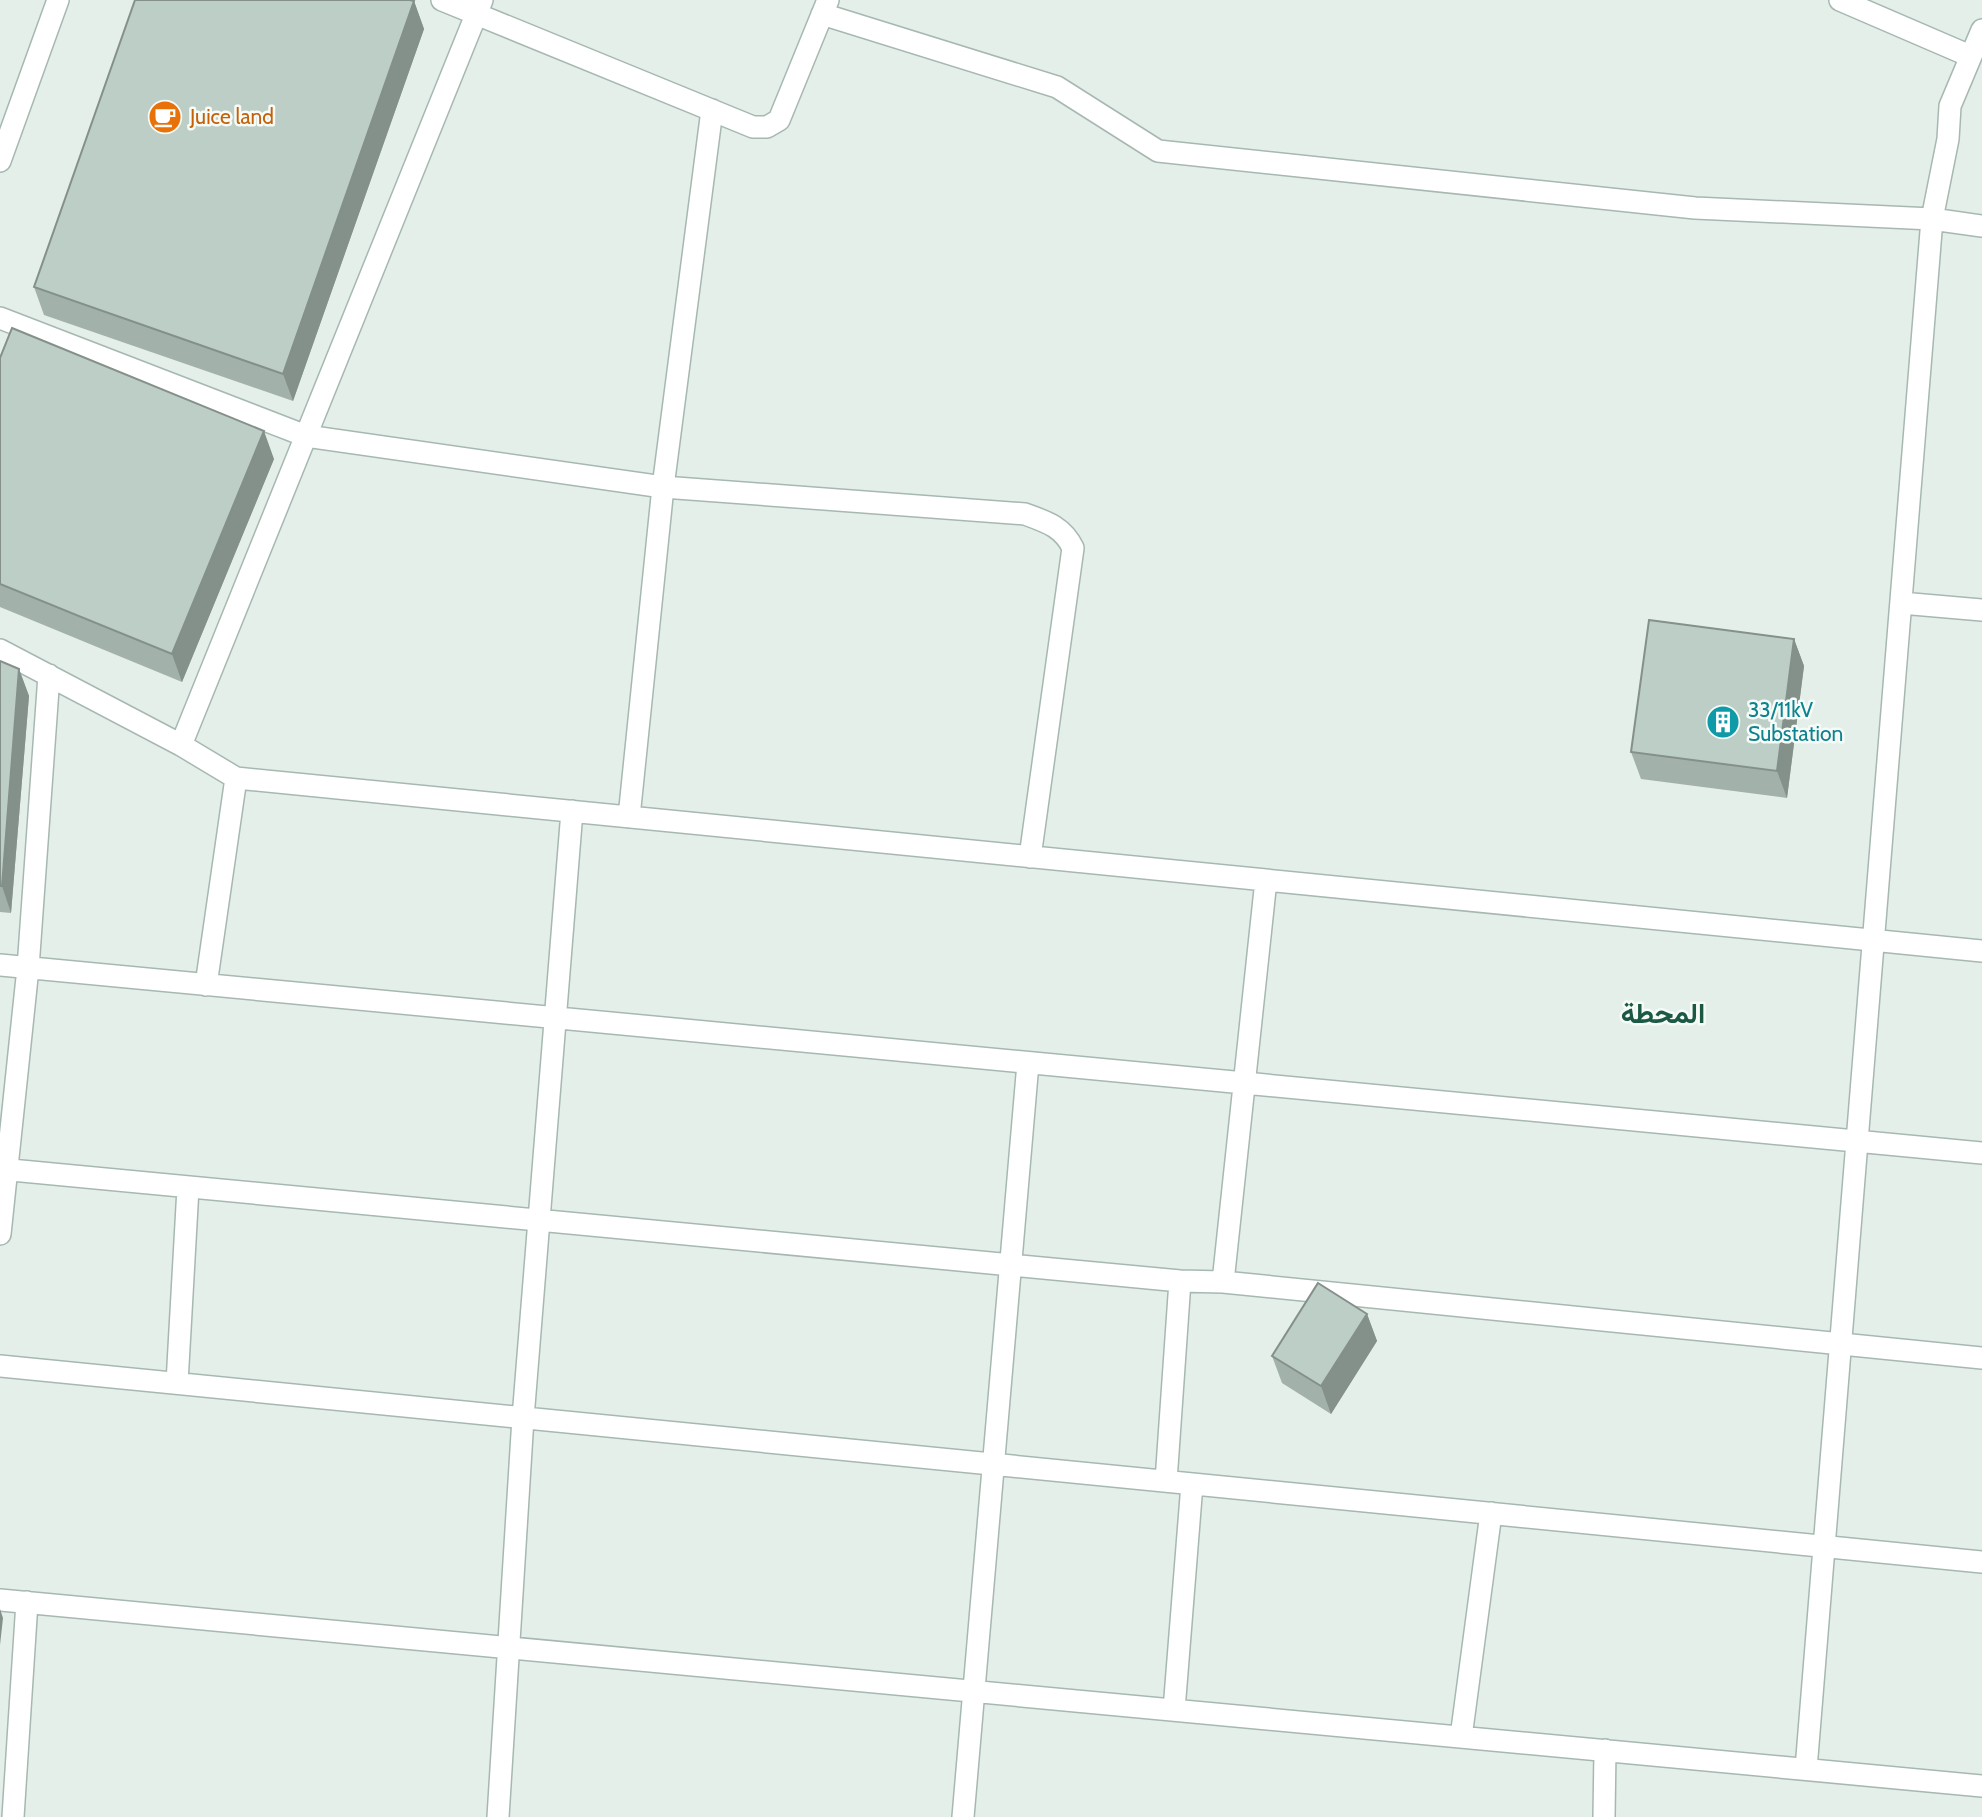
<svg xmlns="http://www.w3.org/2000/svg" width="1982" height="1817" font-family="Cabin,Vazirmatn,sans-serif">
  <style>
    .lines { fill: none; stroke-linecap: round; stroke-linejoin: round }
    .minor-casing { stroke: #a6b8b1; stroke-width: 24 }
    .tertiary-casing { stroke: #a6b8b1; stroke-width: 24 }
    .minor { stroke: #fff; stroke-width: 21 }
    .tertiary { stroke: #fff; stroke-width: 21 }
    .wall { fill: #a2b1a9 }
    .shaded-wall { fill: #84908a }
    .building { fill: #bccec5; stroke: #84908a; stroke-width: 2 }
    .labels { text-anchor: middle; stroke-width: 5; stroke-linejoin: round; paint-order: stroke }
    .food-label { font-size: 21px; fill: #c56008; stroke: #f6fbf8; text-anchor: start }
    .culture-label { font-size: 21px; fill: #0d838f; stroke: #f6fbf8; text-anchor: start }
    .district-label { font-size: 28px; font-weight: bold; fill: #1b5945; stroke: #f6fbf8 }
  </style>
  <rect width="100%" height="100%" fill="#e5efea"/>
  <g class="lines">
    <defs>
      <path id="minor" d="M442,0L753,127H767L779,120L828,0
        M1840,0L1970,56
        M822,14L1057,87L1158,151L1695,208L1932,219L1982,226
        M0,318L306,436L663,487L1025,514C1047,522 1063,527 1073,548L1030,857
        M1901,603L1982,610
        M0,650L181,745L236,778L1982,951
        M181,745L482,0
        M629,817L663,487L712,110
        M0,965L1982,1153
        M206,985L236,778
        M0,1169L1180,1281L1223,1282L1982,1358
        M0,1234L28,968L49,675
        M1223,1282L1266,880
        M0,1366L1982,1562
        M177,1383L188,1188
        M1166,1481L1180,1281
        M0,1600L1982,1786
        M1174,1710L1192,1484
        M1461,1737L1491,1513
        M1806,1769L1932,219L1948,139L1950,106L1982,30
        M13,1817L27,1602
        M498,1817L523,1418L572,811
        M963,1817L1028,1063
        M1604,1817L1605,1750"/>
      <path id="tertiary" d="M0,161L58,0"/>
    </defs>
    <use href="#minor" class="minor-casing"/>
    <use href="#tertiary" class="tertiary-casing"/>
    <use href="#minor" class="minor"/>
    <use href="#tertiary" class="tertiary"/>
  </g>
  <path class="wall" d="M414,1L424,29L293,401L44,315L34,287Z
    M0,358L274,459L182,682L0,607Z
    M1794,639L1804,666L1787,798L1641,779L1631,752Z
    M0,661L19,669L29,696L11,913L0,912Z
    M1367,1314L1377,1341L1331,1414L1282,1383L1272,1356Z"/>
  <path class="shaded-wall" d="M414,1L424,29L293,401L283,374Z
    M264,431L274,459L182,682L172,654Z
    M1794,639L1804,666L1787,798L1777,771Z
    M19,669L29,696L11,913L2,886Z
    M1367,1314L1377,1341L1331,1414L1321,1386Z
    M0,1609L3,1618L0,1645Z"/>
  <path class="building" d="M135,0H410L414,1L283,374L34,287Z
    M12,328L264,431L172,654L0,584V358Z
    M1649,620L1794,639L1777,771L1631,752Z
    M0,661L19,669L2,886H0Z
    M1318,1283L1367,1314L1321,1386L1272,1356Z"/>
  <defs>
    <symbol id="cafe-disc" viewBox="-11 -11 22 22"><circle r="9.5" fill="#e8710a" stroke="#f6fbf8"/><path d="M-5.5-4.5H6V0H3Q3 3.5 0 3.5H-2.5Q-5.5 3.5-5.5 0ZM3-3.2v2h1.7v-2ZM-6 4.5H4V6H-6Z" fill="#fff"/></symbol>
    <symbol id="building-disc" viewBox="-11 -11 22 22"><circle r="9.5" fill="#0f9aa8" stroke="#f6fbf8"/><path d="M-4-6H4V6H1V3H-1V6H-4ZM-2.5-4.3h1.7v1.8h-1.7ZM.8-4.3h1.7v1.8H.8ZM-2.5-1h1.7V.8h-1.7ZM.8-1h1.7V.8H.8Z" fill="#fff"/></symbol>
  </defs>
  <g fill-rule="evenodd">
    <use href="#cafe-disc" x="146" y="98" width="38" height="38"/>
    <use href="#building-disc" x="1704" y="703" width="38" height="38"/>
  </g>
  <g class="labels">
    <g class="food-label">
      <text x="190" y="124">Juice land</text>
    </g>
    <g class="culture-label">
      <text x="1748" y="717">33/11kV<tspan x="1748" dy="24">Substation</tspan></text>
    </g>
    <g class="district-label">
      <text x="1663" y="1023">المحطة</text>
    </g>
  </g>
</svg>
